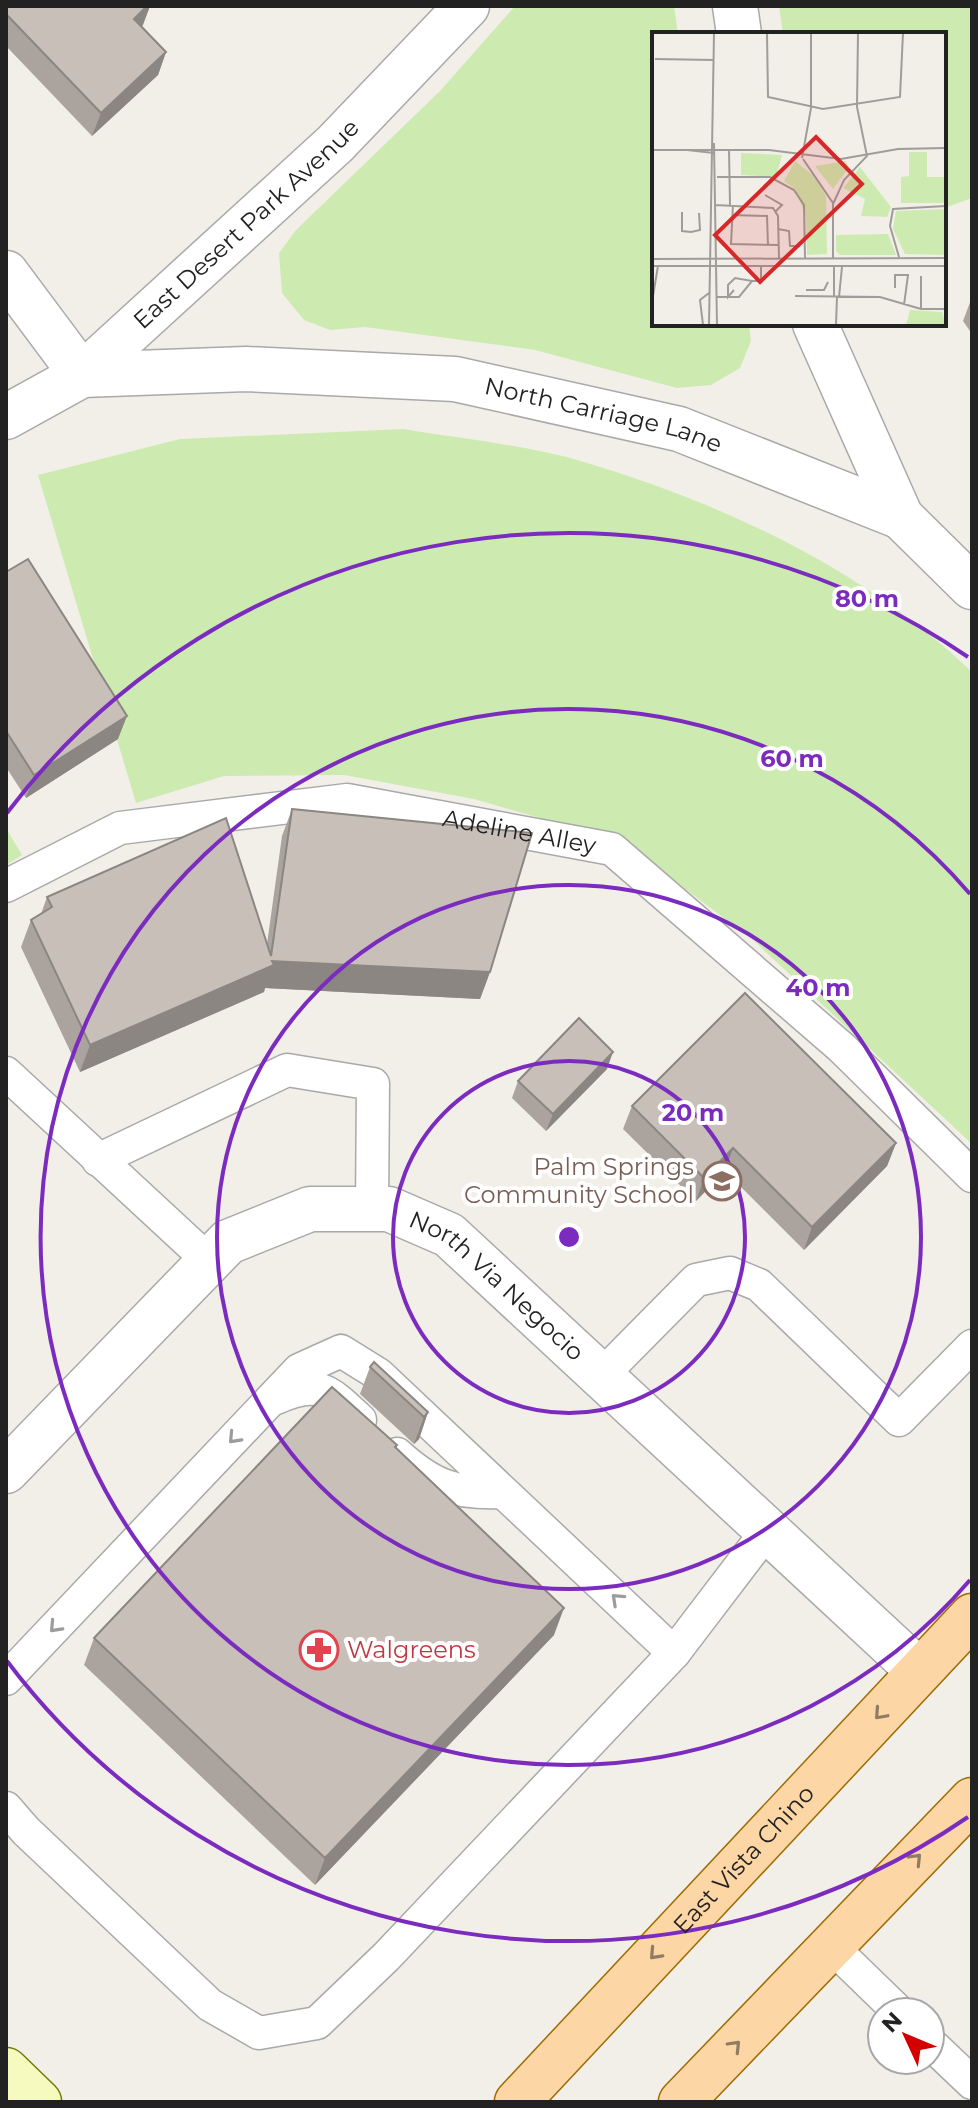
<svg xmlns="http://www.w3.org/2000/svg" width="978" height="2108" font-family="Montserrat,sans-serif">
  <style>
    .grass { fill: #cdebb0 }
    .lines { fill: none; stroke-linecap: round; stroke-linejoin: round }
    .lane-casing { stroke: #a9a9a9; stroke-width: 35 }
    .street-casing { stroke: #a9a9a9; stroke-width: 47 }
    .secondary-casing { stroke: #707d05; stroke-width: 47 }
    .primary-casing { stroke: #a06b00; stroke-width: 47 }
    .lane { stroke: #fff; stroke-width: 32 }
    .street { stroke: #fff; stroke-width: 44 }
    .secondary { stroke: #f7fabf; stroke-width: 44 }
    .primary { stroke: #fcd6a4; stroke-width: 44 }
    .wall { fill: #aba49e }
    .shaded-wall { fill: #8b8681 }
    .building { fill: #c7bfb8; stroke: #8b8681; stroke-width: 2 }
    .oneway { stroke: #9c9c9c }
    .oneway2 { stroke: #8f7c63 }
    .ring { fill: none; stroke: #7b2cbf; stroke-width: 4 }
    .labels { text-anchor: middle; stroke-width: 8; stroke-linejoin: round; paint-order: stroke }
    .street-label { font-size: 24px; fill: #222; stroke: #fff }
    .education-label { font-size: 24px; fill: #785e54; stroke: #fff; text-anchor: end }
    .health-label { font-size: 24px; fill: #be3a42; stroke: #fff; text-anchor: start }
    .inset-road { fill: none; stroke: #9f9d99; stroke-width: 2 }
    .view { fill: #d62828; fill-opacity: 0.15; stroke: #d62828; stroke-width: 4 }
    .inset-edge { fill: none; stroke: #222; stroke-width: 4 }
    .centre { fill: #7b2cbf; stroke: #fff; stroke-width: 4 }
    .ring-label { font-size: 24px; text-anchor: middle; font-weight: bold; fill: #7b2cbf; stroke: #fff; stroke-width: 8; stroke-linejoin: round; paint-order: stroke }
  </style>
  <rect width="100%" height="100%" fill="#f2efe9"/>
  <path class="grass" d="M515,6H674L678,34H654V324H749L751,341L740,368L711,385L677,388L535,350L365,327L330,330L304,320L282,293L279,253L296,230L440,91Z
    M779,6H972V198L944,208V34H783Z
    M404,429C462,439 528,445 584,462C725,504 865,570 972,672V1144L753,940L623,842L474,799L344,775L224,776L136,803L38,475L180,439Z
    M6,828L22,855L6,865Z"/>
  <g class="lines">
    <defs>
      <g id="lane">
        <path id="s1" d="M6,886L120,828L347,800L612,849L842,1048L972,1176"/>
        <path d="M6,1073L209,1261"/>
        <path d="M98,1160L287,1070L373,1084L372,1209"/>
        <path d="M602,1375L696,1280L730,1273L759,1285L899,1420L972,1346"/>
        <path d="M276,1398C319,1379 328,1390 360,1420"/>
        <path d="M397,1454C432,1486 455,1494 502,1492"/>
        <path d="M6,1679L299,1370L341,1351L378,1374L674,1653"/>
        <path d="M6,1808L26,1831L210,2005L259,2033L317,2023L386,1957L674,1653L767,1531"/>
        <path d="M832,1947L899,2012"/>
        <path d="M930,2043L972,2083"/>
      </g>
      <g id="street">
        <path d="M735,6L739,34"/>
        <path d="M6,273L82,375"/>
        <path d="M815,324L901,517L972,587"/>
        <path id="s2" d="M82,375L246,369L455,379L679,429L901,517"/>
        <path id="s3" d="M6,417L82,375L335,144L467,6"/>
        <path id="s4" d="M6,1471L228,1242L310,1209H389L449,1235L919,1671"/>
      </g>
      <path id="secondary" d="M6,2070L39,2102"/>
      <g id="primary">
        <path id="s5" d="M517,2102L972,1616"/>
        <path d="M681,2102L972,1800"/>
      </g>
    </defs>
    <use href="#lane" class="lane-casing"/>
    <use href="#street" class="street-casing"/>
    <use href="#secondary" class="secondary-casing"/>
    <use href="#primary" class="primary-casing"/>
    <use href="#lane" class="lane"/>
    <use href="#street" class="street"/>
    <use href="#secondary" class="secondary"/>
    <use href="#primary" class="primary"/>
  </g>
  <path class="wall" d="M6,6H150L142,26L166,52L158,75L92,136L6,46Z
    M972,297V334L963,321Z
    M6,572L118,739L26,798L6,767Z
    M292,809L490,972L480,999L265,988L264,992L80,1072L21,947L31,920L41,914L47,897L267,944L282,836Z
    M607,1069L546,1131L512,1098L518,1081Z
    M632,1106L896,1143L887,1166L804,1250L725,1171L696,1201L623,1129Z
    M370,1367L428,1412L419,1439L414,1444L360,1394Z
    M397,1445L396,1448L554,1635L315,1885L84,1665L94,1638Z"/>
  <path class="shaded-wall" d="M147,6H150L143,25L126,42L134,19Z
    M166,52L158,75L92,136L101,113Z
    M127,716L118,739L26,798L34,775Z
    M272,961L490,972L480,999L265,988L264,992L80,1072L90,1045Z
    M613,1052L607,1069L546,1131L553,1114Z
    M896,1143L887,1166L804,1250L812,1227Z
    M733,1148L725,1171L696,1201L704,1178Z
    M428,1412L419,1439L414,1444L424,1417Z
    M564,1608L554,1635L315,1885L325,1858Z"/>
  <path class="building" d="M6,6H147L134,19L166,52L101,113L6,14Z
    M28,559L127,716L34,775L6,731V572Z
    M292,809L532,833L490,972L272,961L274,965L90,1045L31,920L52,907L47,897L226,818L271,956Z
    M745,993L896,1143L812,1227L733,1148L704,1178L632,1106Z
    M579,1018L613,1052L553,1114L518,1081Z
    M374,1362L428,1412L424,1417L370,1367Z
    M332,1387L397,1445L395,1447L564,1608L325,1858L94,1638Z"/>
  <defs><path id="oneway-chevron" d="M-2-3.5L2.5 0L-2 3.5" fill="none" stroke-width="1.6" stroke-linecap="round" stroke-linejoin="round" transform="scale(2)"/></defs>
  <g class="oneway">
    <use href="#oneway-chevron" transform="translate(234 1438) rotate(133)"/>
    <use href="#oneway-chevron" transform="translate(617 1599) rotate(-137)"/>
    <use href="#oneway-chevron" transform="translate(55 1627) rotate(133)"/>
  </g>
  <g class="oneway2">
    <use href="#oneway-chevron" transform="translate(880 1714) rotate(132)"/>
    <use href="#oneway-chevron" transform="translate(916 1859) rotate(-46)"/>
    <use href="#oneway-chevron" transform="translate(655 1954) rotate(133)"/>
    <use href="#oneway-chevron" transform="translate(735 2046) rotate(-46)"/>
  </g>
  <g class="ring">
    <circle cx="569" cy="1237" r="176"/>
    <circle cx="569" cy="1237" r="352"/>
    <path d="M970 1580A528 528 0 1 1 970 894"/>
    <path d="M968 1817A704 704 0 0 1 7 1661M7 813A704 704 0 0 1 968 657"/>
  </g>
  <defs>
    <symbol id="school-ring" viewBox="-11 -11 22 22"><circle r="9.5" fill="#fff" stroke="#8d6e63" stroke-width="1.5"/><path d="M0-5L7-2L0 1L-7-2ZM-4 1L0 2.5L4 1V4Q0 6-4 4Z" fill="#8d6e63"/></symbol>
    <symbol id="pharmacy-ring" viewBox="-11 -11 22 22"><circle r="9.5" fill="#fff" stroke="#e0444e" stroke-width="1.5"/><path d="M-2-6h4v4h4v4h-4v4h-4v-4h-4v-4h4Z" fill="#e0444e"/></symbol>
  </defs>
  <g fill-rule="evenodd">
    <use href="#school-ring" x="700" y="1159" width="44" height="44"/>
    <use href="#pharmacy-ring" x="297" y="1628" width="44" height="44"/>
  </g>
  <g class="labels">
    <g class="street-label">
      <text dy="8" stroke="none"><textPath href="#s3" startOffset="310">East Desert Park Avenue</textPath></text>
      <text dy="8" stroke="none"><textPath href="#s2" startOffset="526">North Carriage Lane</textPath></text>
      <text dy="8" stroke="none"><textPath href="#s1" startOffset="532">Adeline Alley</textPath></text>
      <text dy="8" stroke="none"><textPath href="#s4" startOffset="620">North Via Negocio</textPath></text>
      <text dy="8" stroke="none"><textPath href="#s5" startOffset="332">East Vista Chino</textPath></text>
    </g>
    <g class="education-label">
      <text x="694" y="1175">Palm Springs<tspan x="694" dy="28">Community School</tspan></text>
    </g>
    <g class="health-label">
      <text x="347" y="1658">Walgreens</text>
    </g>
  </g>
  <g transform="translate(652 32)">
    <rect width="294" height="294" fill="#f2efe9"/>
    <path d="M257,120H275V145H294V171H249V145L257,144ZM89,121L130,123L124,145L89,143ZM143,129L162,144L174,164L175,222L155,223L154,185L143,157L132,149ZM194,129L197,135L181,157L163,134ZM208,135L239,175L235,185L209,184L213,167L191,156ZM294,177V223L253,222L241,197L244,179ZM236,202L244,223H188L184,219V203ZM258,278L290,280L294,293H254Z" fill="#cdebb0"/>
    <path class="inset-road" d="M115,1L116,65L171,77L248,65L251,1M3,27L62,28M62,111L65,293M0,118H117L189,127L246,117L294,116M35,118L62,121M77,118L78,173M150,126L159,76V1M151,127L181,171M65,145H118L142,158L152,173L153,226M113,163L130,173L124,179M63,173L121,176L126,184L127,226M81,173L79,212L126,213M30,180V199L39,200L48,198L47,181M80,183L115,184L116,214M126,197L137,199L138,214H148M247,225L238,194L241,177L294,174M0,227L294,226M181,227V172L192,148L215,124L205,75L206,1M0,234H294M269,244V277M243,256V243H256L252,273M82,258L76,265V253L83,246L100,249M154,258H172L176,250M143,264L228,265L269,277H294M182,264V235M65,265H87L100,249H109V235M187,265L190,235M0,270L6,234M51,293L48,268L57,261M57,293L62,1M184,293L185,265"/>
    <path class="view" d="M164,105L210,152L108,250L63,203Z"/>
    <rect width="294" height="294" class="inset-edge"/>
  </g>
  <circle cx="569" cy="1237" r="12" class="centre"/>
  <g class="ring-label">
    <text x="867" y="607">80 m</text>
    <text x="792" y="767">60 m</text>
    <text x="818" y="996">40 m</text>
    <text x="693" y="1121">20 m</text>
  </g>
  <rect width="978" height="2108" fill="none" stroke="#222222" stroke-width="16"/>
  <g transform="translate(906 2036) rotate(314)"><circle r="38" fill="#ffffff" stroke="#a7a7a7" stroke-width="2"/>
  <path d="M0-6L14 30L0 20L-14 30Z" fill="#d40000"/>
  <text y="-12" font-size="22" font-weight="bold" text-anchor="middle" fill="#222222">N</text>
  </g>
</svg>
